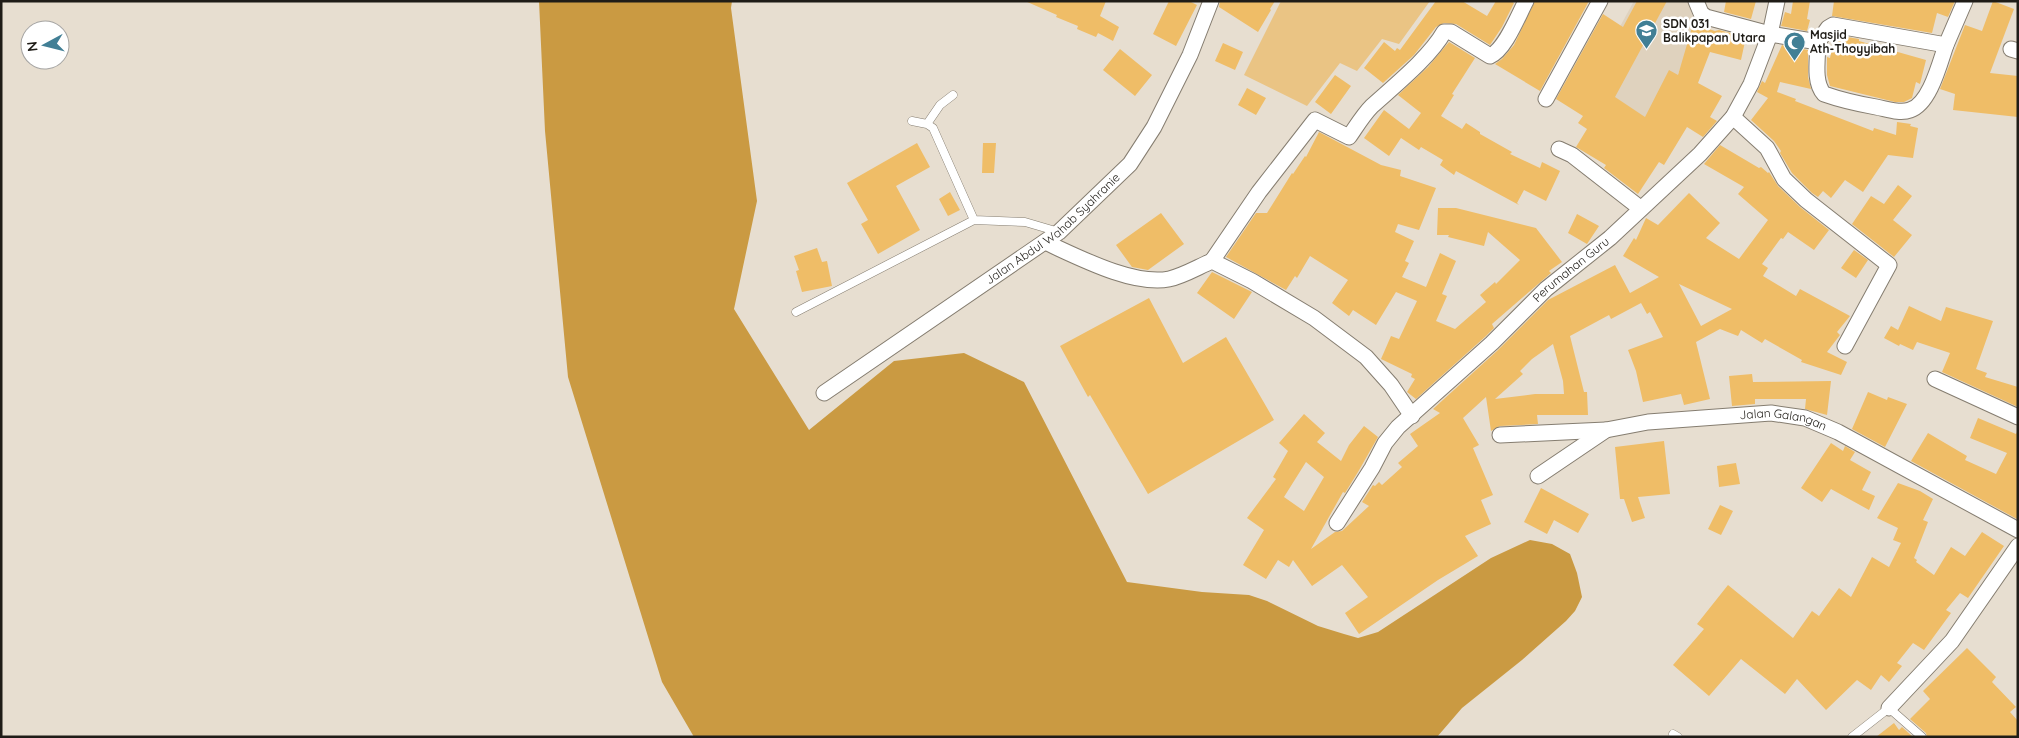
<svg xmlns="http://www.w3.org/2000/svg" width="2019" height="738" font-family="Quicksand,sans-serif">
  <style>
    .built { fill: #dfd2be }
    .green { fill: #eac484 }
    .water { fill: #ca9a42 }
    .building { fill: #efbd67; fill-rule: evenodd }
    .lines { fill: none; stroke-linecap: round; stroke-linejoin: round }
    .service-casing { stroke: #857d70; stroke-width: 9 }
    .minor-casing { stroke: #857d70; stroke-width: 17 }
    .service { stroke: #fff; stroke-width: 8 }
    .minor { stroke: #fff; stroke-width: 15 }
    .labels { text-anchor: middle; stroke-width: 5; stroke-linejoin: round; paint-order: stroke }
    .poi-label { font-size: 12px; font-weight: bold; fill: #1f1c17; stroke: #fff; text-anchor: start }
    .street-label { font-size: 12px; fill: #1f1c17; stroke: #fff }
  </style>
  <rect width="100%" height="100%" fill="#e7ded0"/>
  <path class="built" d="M1634,1H1688L1696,26L1678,74L1688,79L1663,127L1587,87Z"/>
  <path class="green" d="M1281,1H1430L1399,44L1382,39L1357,71L1340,63L1307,106L1244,75Z"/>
  <path class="water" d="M539,1H732L731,8L757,201L734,309L809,430L894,361L964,353L1024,382L1127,582L1202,592L1249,595L1267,601L1318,626L1344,634L1358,638L1378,632L1491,558L1530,540L1552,544L1570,554L1577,573L1582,597L1575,611L1566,621L1522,660L1462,708L1437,737H694L662,682L568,377L545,131Z"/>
  <path class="building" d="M1025,1H1106L1100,16L1119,27L1113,41L1098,33L1096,37L1077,29L1078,26L1056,17L1057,15Z
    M1169,1H1189L1197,5L1176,46L1153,34Z
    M1220,1H1275L1270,9L1271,10L1258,32L1219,7Z
    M1436,1H1462L1487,16L1496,1H1511L1514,3L1502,27L1490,45L1456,24L1444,23L1436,27L1414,55L1383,83L1364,68L1384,42L1395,51L1397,48L1400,50Z
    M1535,1H1589L1540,91L1495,64L1502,59L1514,45Z
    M1637,1H1667L1615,97L1645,117L1669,70L1678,75L1693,24L1715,31L1719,30L1746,37L1741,60L1710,52L1698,83L1722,96L1710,117L1717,121L1703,137L1687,127L1664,165L1659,162L1638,194L1604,168L1606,165L1576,147L1587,129L1578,123L1583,116L1556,99L1603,14L1623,27Z
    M1726,1H1756L1751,19L1724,12Z
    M1793,1H1810L1807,19L1810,20L1807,31L1781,26L1785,12L1791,14Z
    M1834,1H1955L1948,17L1937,13L1932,33L1832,16Z
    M1993,1L2014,9L1990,73L2018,76V117L1953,110L1955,94L1940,89L1965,25L1982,31Z
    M1835,35L1859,39V41L1926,60L1920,84L1916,82L1912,98L1904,102H1895L1830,86L1827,75V57L1830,58Z
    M1449,42L1475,58L1452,94L1454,95L1441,116L1462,129L1466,123L1480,132V134L1512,152L1510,154L1540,168L1542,162L1560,171L1546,201L1524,190L1517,203L1519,205L1456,171L1454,175L1440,165L1443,160L1421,147L1419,150L1401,138L1389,156L1364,138L1384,110L1409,129L1421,113L1398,95L1428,67Z
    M1223,43L1243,52L1235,70L1215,61Z
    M1782,45L1808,50V77L1811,89L1780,82L1777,92L1796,99L1795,101L1873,131L1874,128L1896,135L1897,122L1911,124L1910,126L1918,128L1913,158L1888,155L1863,192L1845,180L1831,198L1823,191L1818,197L1812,193L1792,173L1780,153L1781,151L1774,141L1751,120L1768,98L1757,92L1762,81L1765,83Z
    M1120,49L1152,75L1135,96L1103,70Z
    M1335,75L1351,86L1331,114L1315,102Z
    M1247,88L1266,98L1256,115L1238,105Z
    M1319,132L1381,165L1401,170L1400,176L1436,188L1419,230L1398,224L1395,232L1414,241L1405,261L1409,263L1402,277L1426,287L1440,253L1456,261L1442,294L1447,296L1436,321L1455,329L1486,302L1480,295L1495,282L1496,284L1520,260L1488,232L1484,246L1448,237L1449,235H1437L1438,208H1456L1536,228L1562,262L1549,271L1551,273L1492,324L1494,328L1486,336L1416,399L1407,392L1415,379L1411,377L1412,374L1381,359L1391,336L1399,339L1417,301L1396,292L1376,325L1353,310L1349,316L1332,303L1348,280L1310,256L1297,278L1295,276L1286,290L1226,257L1256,213H1267L1292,173L1293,174L1305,156L1306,157Z
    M917,143L930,167L896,186L920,230L878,254L861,224L868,220L847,183Z
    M983,143H996L994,173H982Z
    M1720,145L1759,168L1761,167L1768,173L1769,172L1778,186L1800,207L1829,230L1814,250L1788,232L1783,239L1781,238L1762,264L1768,268L1763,276L1796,296L1800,289L1850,316L1837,332L1840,335L1827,352L1847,362L1841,375L1801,362L1802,360L1765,339L1762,343L1741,330L1738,336L1720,329L1696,342L1710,399L1684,405L1681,394L1643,402L1636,371L1628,350L1663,337L1650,312L1647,314L1641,303L1611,319L1609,315L1570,336L1584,392H1587L1588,415H1537L1538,424L1500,426L1491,431L1486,397L1463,418L1479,445L1473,448L1493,495L1481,500L1491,524L1465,536L1478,556L1438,580L1359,634L1345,613L1368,597L1342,565L1312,586L1293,560L1289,567L1278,560L1266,579L1243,565L1264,530L1247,518L1276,479L1273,477L1288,451L1279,443L1304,414L1325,433L1317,442L1341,461L1349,445L1364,426L1378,437L1358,472L1345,493L1343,492L1311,549L1335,532L1342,531L1369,506L1362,502L1373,485L1375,486L1379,482L1382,485L1402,467L1398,463L1418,446L1410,434L1440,413L1433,409L1498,350L1548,300L1615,265L1630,293L1659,277L1623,256L1634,238L1636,240L1646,218L1658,225L1689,193L1720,223L1706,238L1739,259L1768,220L1738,194L1744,187L1704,164ZM1679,284L1732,309L1701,326ZM1553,344L1563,381L1564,394H1535L1495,399L1523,374L1520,371L1532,359ZM1306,462L1324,477L1304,511L1284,497Z
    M1898,185L1912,196L1893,220L1912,235L1894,257L1852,224L1871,196L1884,204Z
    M950,192L960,210L948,216L939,199Z
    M1161,213L1184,244L1148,270L1132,267L1116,245Z
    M1577,214L1599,226L1587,244L1568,233Z
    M817,248L822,262L827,261L832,286L802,292L796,271L799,270L794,256Z
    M1854,250L1868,260L1856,278L1841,268Z
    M1212,272L1252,292L1234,319L1197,293Z
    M1149,298L1183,363L1226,337L1274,420L1148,494L1090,395L1088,397L1060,346Z
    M1909,306L1941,321L1946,307L1993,321L1976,369L1987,373L1985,377L2018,387V407L1942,372L1950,353L1917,342L1913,350L1900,344L1899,346L1884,338L1891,326L1898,330Z
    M1752,374L1753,382L1831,381L1827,415L1805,409L1806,399H1755V404L1732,406L1729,376Z
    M1868,392L1887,400L1888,397L1907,404L1885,447L1852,429Z
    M1978,418L2016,434L2018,430L2017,519L1911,461L1928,433L1967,456L1965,460L1996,474L2007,453L1970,438Z
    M1664,441L1670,494L1638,497L1645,518L1632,522L1624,499H1620L1615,447Z
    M1831,443L1843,451L1845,446L1855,452L1850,460L1871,472L1862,490L1875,496L1869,510L1831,489L1822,502L1801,488Z
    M1736,463L1740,484L1719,487L1717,466Z
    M1898,483L1920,491L1933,499L1923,520L1928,522L1914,558L1917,560L1916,562L1934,575L1951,547L1965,556L1982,532L2004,546L1968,598L1960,593L1946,610L1951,613L1924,650L1913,643L1897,663L1902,666L1889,682L1881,675L1871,690L1857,680L1826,710L1797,679L1785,694L1741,659L1709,696L1673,665L1704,629L1697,624L1728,585L1793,638L1812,611L1819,616L1839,588L1851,597L1872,557L1889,567L1901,543L1893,540L1898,528L1877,518Z
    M1541,488L1589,514L1578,533L1554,520L1547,534L1524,522Z
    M1720,505L1733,511L1721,535L1708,529Z
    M1967,648L1996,677L1992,682L2016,707L2010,712L2018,721V737H1927L1926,733L1910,719L1930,699L1923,691Z
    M1894,723L1899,730L1902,727L1913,737H1876Z"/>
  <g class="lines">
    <defs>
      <path id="service" d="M912,121L927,124L933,128L974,220
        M927,124L940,105L953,95
        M796,312L974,220L1025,222L1059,232
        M1673,734L1678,737
        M1852,737L1889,708L1922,737"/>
      <g id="minor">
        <path d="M1696,1L1701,13L1706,17L1770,34L1818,42L1828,28L1833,25L1946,45L1965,1"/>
        <path d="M1818,42C1818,58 1813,82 1824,94C1841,100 1859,104 1876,107C1887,109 1900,114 1910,110C1930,104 1940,62 1946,45"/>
        <path d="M2011,49L2018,51"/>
        <path d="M1546,99L1600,1"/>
        <path d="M1733,117L1767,148L1784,179L1806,200L1889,265L1845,346"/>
        <path d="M1559,149L1572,155L1640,208"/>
        <path d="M1045,242C1078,257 1133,286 1169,279C1183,276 1198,267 1212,261L1252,281L1314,318L1366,357L1391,385L1412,416"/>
        <path d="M1212,261L1259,192L1315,120L1349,137C1356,127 1363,115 1372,106C1394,86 1430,57 1444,32H1451L1490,56C1505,50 1518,16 1526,1"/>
        <path d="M1935,379L2018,417"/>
        <path id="s1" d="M824,393L1059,232L1130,164L1154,127L1190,55L1211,1"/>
        <path d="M1500,435L1606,430"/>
        <path id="s2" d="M1538,476L1606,430L1648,422L1771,413L1805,418L1838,432L2018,530"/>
        <path id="s3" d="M1337,523L1372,468L1385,443L1398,427L1492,343L1546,289L1610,238L1700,154L1733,117L1751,84L1770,34L1777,1"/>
        <path d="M1889,708L1952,641L2018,546"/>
      </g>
    </defs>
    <use href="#service" class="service-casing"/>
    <use href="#minor" class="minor-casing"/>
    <use href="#service" class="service"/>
    <use href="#minor" class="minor"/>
  </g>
  <defs>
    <symbol id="school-pin" viewBox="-11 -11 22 30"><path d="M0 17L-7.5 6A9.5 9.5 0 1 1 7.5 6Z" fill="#417f95" stroke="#fff"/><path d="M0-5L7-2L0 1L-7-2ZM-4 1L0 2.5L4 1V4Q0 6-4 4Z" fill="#fff"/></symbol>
    <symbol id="mosque-pin" viewBox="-11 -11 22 30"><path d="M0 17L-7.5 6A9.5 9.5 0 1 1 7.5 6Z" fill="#417f95" stroke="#fff"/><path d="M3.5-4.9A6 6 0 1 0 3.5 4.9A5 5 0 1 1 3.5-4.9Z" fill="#fff"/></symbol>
  </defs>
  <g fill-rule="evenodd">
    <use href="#school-pin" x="1634" y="18" width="25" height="34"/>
    <use href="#mosque-pin" x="1782" y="30" width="25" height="34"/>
  </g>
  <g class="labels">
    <g class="poi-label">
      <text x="1663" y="28">SDN 031<tspan x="1663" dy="14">Balikpapan Utara</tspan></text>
      <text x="1810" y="39">Masjid<tspan x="1810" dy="14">Ath-Thoyyibah</tspan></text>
    </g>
    <g class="street-label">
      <text dy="4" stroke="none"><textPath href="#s1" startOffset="282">Jalan Abdul Wahab Syahranie</textPath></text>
      <text dy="4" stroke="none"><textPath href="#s3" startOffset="348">Perumahan Guru</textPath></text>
      <text dy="4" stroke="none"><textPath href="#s2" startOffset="261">Jalan Galangan</textPath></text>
    </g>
  </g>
  <rect width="2019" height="738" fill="none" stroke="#1f1c17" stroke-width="5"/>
  <g transform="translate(45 45) rotate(263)"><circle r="24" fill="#ffffff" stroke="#a5a4a2"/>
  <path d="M0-4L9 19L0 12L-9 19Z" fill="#417f95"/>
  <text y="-8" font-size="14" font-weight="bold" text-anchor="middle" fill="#1f1c17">N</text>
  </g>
</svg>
